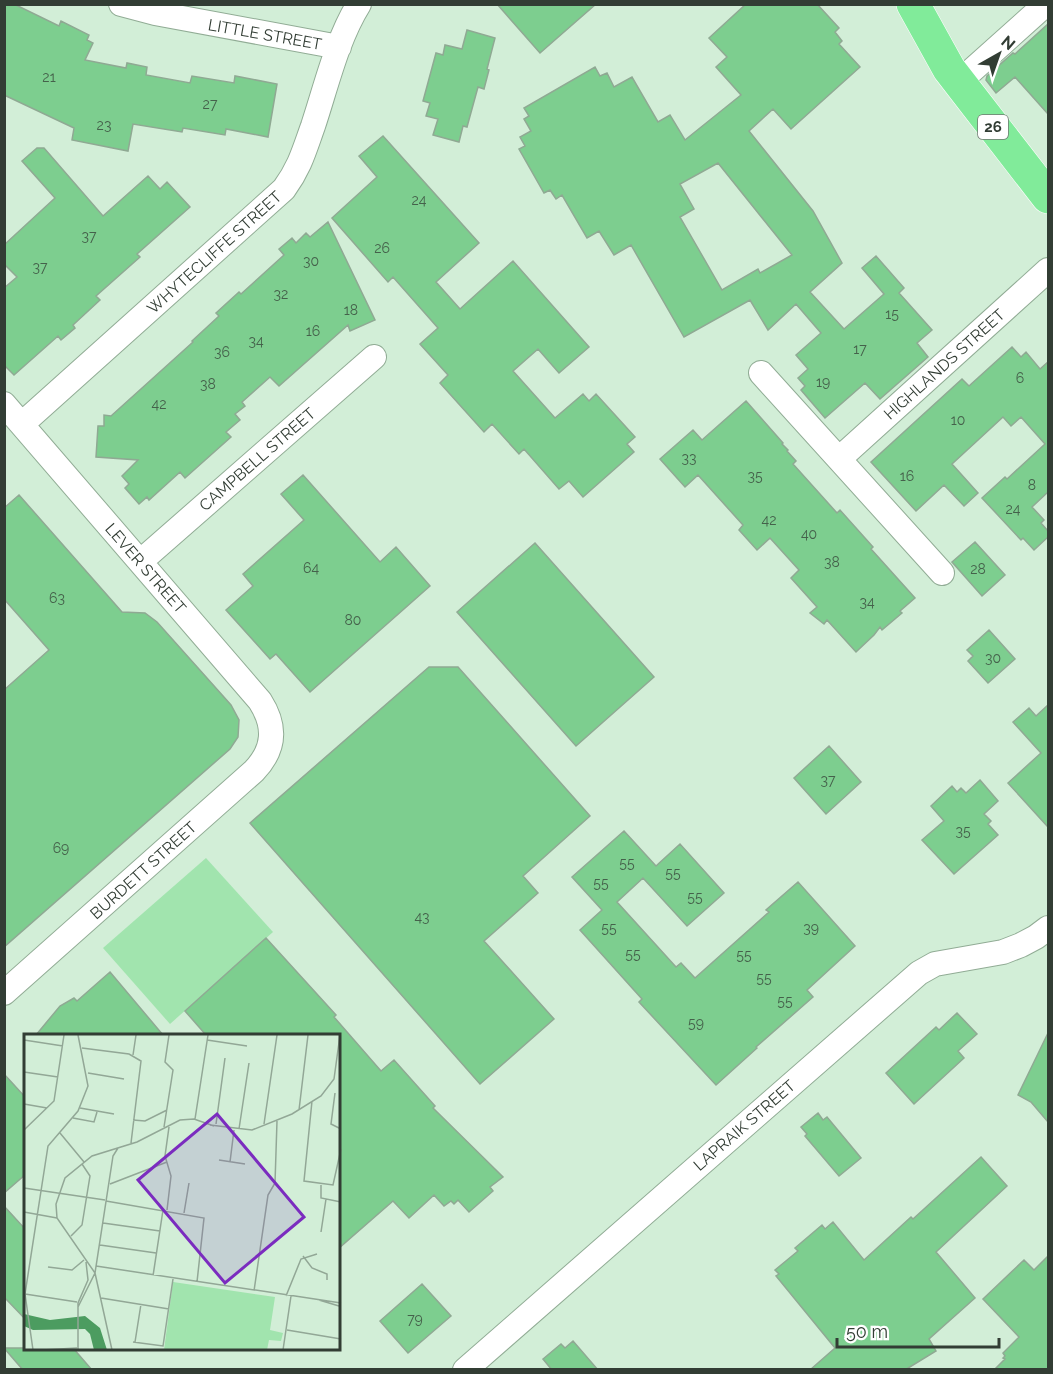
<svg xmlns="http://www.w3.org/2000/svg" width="1053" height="1374" font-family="Raleway,sans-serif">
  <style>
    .green { fill: #a1e4ae }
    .building { fill: #7dce8f; stroke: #8fa993; stroke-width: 1.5; fill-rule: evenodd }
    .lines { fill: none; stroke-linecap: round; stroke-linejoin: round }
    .minor-casing { stroke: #91ac95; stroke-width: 26 }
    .highway-casing { stroke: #fff; stroke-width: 34 }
    .minor { stroke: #fff; stroke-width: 24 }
    .highway { stroke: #81eb9a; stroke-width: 33 }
    .labels { text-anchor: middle; stroke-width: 6; stroke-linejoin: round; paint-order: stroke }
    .number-label { font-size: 14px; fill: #45614b }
    .shield { fill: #fff; stroke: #707771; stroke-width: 1.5 }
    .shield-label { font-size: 15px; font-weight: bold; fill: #323d34 }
    .street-label { font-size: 16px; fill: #323d34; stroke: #fff }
    .inset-road { fill: none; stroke: #92a796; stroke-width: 1.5 }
    .view { fill: #7b2cbf; fill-opacity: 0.15; stroke: #7b2cbf; stroke-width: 3 }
    .inset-edge { fill: none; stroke: #323d34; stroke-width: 3 }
  </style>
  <rect width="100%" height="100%" fill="#d2eed7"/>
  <path class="green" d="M206,858L273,932L170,1024L103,948Z"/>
  <path class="building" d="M4,4H14L59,26L61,21L89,35L87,40L93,43L85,60L126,68L127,63L147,67L146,75L190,83L192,76L234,83L235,76L277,84L268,137L226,129L225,135L183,128L182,132L133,124L128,151L72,140L74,128L4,95Z
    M497,4H596L540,53Z
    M746,4H817L839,28L835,32L842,41L839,44L860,67L791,129L773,109L749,131L813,211L842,263L810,292L844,329L884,294L862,268L876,256L904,288L899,293L932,330L917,343L928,357L880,399L865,383L825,418L801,390L805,386L798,378L808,369L796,355L821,333L796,304L768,330L750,300L684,337L631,245L614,255L599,231L587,238L562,195L556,199L550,190L544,193L519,149L525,146L520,137L531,131L524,119L529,116L524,108L595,67L600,76L607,73L614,87L632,77L658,122L670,115L685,140L741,95L716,67L727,57L709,38ZM718,163L792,255L760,273L758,269L722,290L680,217L694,209L680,184Z
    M1048,24V114L1015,77L996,93L986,80L987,76L1013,53L1015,54Z
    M467,30L495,38L487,69L489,70L484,89L478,87L467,127L463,126L459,142L433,135L438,119L426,116L430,103L423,101L436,53L443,55L445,45L462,49Z
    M383,136L479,243L436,282L460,309L513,261L589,347L559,373L538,349L513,371L555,418L583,394L589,401L596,394L635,437L627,444L634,452L583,497L569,481L559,489L524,449L519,454L492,424L484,432L440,383L448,375L420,344L438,328L393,277L388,282L332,218L377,177L359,156Z
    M37,148H44L103,216L148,176L160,189L167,182L190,207L137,254L140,257L96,296L100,300L73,325L75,328L61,340L58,336L14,375L4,365V288L17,277L4,264V245L55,198L22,161Z
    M328,222L375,320L350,331L348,325L279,386L270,377L242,402L245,406L235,414L240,420L226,432L231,437L185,478L180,472L149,500L147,497L139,504L125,488L129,484L122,476L138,460L96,457L98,426H104V415L111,416L193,342L192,341L219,316L216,313L239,292L241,294L284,255L279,249L292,238L296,243L306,233L310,237Z
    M1012,347L1021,357L1026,352L1040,369L1048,362V492L1032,507L1044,520L1041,523L1048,531V537L1034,550L1023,538L1021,540L982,498L1005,477L1007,479L1045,444L1021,417L1011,426L1003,417L952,464L978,493L964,506L944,485L916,511L871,462L962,379L969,386Z
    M746,401L783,443L782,444L788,450L787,451L796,461L793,464L837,513L840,510L873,547L871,549L915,598L900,611L902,613L882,630L880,627L874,635L856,652L827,620L824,624L810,613L817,607L791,578L799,570L770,538L757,550L739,530L743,525L698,475L685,487L660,459L693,430L702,440Z
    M303,475L380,562L396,547L430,586L310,692L276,654L270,659L226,610L253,586L243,574L304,520L281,494Z
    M19,495L122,612L145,613L157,622L231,705L239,720L238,737L230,749L4,947V690L49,650L4,599V508Z
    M975,542L1005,575L982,596L952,562Z
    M535,543L654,677L576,746L457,612Z
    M989,630L1015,659L988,683L968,661L973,656L967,650Z
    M429,667H458L590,816L523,876L538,893L484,941L554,1019L480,1084L250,823Z
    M1048,705V827L1008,783L1041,753L1013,722L1029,708L1036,716Z
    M829,746L861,782L826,814L794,778Z
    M980,780L998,801L984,814L991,821L988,824L998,835L954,874L922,840L944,821L931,806L952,786L957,792L961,788L966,793Z
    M624,831L656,866L680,844L724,893L687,926L643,878L617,902L676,967L681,963L695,978L769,912L766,910L798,882L855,946L807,990L813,997L756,1047L757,1048L716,1085L639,1002L642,999L580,930L602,910L572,877Z
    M266,938L336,1015L334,1017L381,1071L394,1060L435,1106L433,1108L503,1177L490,1187L493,1191L469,1212L458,1200L454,1204L451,1201L444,1206L434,1195L409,1218L393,1201L339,1248V1035H206L185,1011Z
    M110,972L163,1035H36L60,1006L74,998L77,1001Z
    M957,1013L977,1034L958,1051L964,1058L914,1104L886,1073L936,1027L939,1030Z
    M1048,1033V1122L1031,1102L1018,1095Z
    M4,1074L26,1098V1174L4,1193Z
    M818,1113L823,1120L827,1117L861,1158L839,1176L805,1136L807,1134L801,1127Z
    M981,1157L1007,1186L936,1252L975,1298L929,1339L936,1351L905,1370H810L835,1348L776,1276L779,1274L775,1270L798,1251L795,1248L822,1225L825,1229L833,1222L864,1260L911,1217L913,1219Z
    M4,1206L26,1230V1320L4,1297Z
    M1048,1256V1370H994L1005,1359L1003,1358L1005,1356L1003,1353L1019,1337L983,1299L1024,1260L1034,1270Z
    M422,1284L451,1316L408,1353L380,1321Z
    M573,1341L598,1370H552L543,1359L561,1344L565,1348Z
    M4,1348H73L92,1370H23Z"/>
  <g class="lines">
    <defs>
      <path id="minor" d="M121,4L155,13L339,47
        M959,82L1046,4
        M761,373L942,573
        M4,404L260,701C276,726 275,749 254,771L4,993
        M22,424L284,189C300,167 304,151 313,126C326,87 337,39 359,4
        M839,459L1048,270
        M141,561L374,357
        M465,1370L919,973L935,964L1003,952L1021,945L1036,937L1048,928"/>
      <path id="highway" d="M913,4L949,69L1048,197"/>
    </defs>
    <use href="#minor" class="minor-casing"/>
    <use href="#highway" class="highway-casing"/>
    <use href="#minor" class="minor"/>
    <use href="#highway" class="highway"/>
  </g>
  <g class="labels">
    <g class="number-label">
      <text x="49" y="82">21</text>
      <text x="210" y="109">27</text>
      <text x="104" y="130">23</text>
      <text x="419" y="205">24</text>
      <text x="89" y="241">37</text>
      <text x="382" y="253">26</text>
      <text x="311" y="266">30</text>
      <text x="40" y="272">37</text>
      <text x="281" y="299">32</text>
      <text x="351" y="315">18</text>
      <text x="892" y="319">15</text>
      <text x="313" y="336">16</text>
      <text x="256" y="346">34</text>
      <text x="860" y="354">17</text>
      <text x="222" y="357">36</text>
      <text x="1020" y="383">6</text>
      <text x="823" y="387">19</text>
      <text x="208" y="389">38</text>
      <text x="159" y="409">42</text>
      <text x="958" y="425">10</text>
      <text x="689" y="463">33</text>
      <text x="755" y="481">35</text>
      <text x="907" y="481">16</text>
      <text x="1032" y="490">8</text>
      <text x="1013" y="514">24</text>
      <text x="769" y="525">42</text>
      <text x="809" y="539">40</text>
      <text x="832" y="567">38</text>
      <text x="311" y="573">64</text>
      <text x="978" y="574">28</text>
      <text x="57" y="603">63</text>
      <text x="867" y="607">34</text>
      <text x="353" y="625">80</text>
      <text x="993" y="663">30</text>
      <text x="828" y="785">37</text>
      <text x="963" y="836">35</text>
      <text x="61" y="853">69</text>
      <text x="627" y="868">55</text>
      <text x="673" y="878">55</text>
      <text x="601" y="888">55</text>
      <text x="695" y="902">55</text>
      <text x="422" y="922">43</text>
      <text x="609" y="933">55</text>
      <text x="811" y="933">39</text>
      <text x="633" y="959">55</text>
      <text x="744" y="960">55</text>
      <text x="764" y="983">55</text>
      <text x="785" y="1006">55</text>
      <text x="696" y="1028">59</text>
      <text x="415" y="1324">79</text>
    </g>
    <rect class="shield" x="978" y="115" width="30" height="24" rx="4.5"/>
    <g class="shield-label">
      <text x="993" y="132">26</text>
    </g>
    <g class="street-label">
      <text transform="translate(265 34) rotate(10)" y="6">LITTLE STREET</text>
      <text transform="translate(214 252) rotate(-42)" y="6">WHYTECLIFFE STREET</text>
      <text transform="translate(944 364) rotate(-42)" y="6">HIGHLANDS STREET</text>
      <text transform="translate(257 459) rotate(-41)" y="6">CAMPBELL STREET</text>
      <text transform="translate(146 568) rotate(49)" y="6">LEVER STREET</text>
      <text transform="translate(143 870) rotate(-42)" y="6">BURDETT STREET</text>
      <text transform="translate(744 1125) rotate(-41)" y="6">LAPRAIK STREET</text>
    </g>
  </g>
  <g transform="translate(24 1034)">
    <rect width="316" height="316" fill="#d2eed7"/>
    <path d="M149,248L251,263L246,296L259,299L257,307L245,306L243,316H140Z" fill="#a1e4ae"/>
    <path d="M0,280L26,286L61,282L76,294L83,316H70L66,300L61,295L9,296L0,292Z" fill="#4c9c60"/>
    <path class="inset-road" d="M0,6L39,12M183,6L223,12M58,14L105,20L117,27L107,109M109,21L112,1M0,38L34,43M64,39L100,45M311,59L307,90L317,95M288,67L280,147L309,151L317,115M0,70L23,74M56,74L90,80M275,76L284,1M49,84L70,88L73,78M171,85L184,1M109,86L121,87L143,76M192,90L201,24M240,90L253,1M186,91L228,96L268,80L297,62L310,45L316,1M140,93L149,36L141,28L145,1M215,95L225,29M0,96L30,67L40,1M36,99L60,128M195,126L221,130M206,128L210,96M86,150L143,128M297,151V164L317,168M0,154L81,166M82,167L180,184L173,248M143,176L147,142L141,122L145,93M0,178L33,184M160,179L165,149M79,189L136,197M297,198L302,165M47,202L58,191L66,142L58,130M76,211L132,219M279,222L288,234L303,240V246M72,232L317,269M24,233L48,236L60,226M71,239L88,316M71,239L33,184L32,170L41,144L68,122L113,108L156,86L170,85L190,92M129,242L139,176M230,257L244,161L251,149L253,87M1,260L53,268M262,262L277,225L293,220M77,264L145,275M295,266L315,272M54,273L71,239L89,122L94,114M263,296L317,305M109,308L139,312L149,245M111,308L117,270M9,316L1,260L24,112L54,77L64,52L54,1M18,316L53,314M54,316V269L64,246L62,228M259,316L267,262"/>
    <path class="view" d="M193,80L280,183L201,249L114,146Z"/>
    <rect width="316" height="316" class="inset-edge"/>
  </g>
  <rect width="1053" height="1374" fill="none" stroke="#323d34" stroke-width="12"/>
  <g transform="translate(999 54) rotate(40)" stroke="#ffffff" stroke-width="4.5" paint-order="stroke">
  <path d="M0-4.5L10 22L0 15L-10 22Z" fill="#323d34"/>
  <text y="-9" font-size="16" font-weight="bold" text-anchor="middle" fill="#323d34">N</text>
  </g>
  <path d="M837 1338v9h162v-9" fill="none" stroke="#323d34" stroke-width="3"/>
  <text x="846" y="1338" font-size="18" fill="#323d34" stroke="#ffffff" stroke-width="4.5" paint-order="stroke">50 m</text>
</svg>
